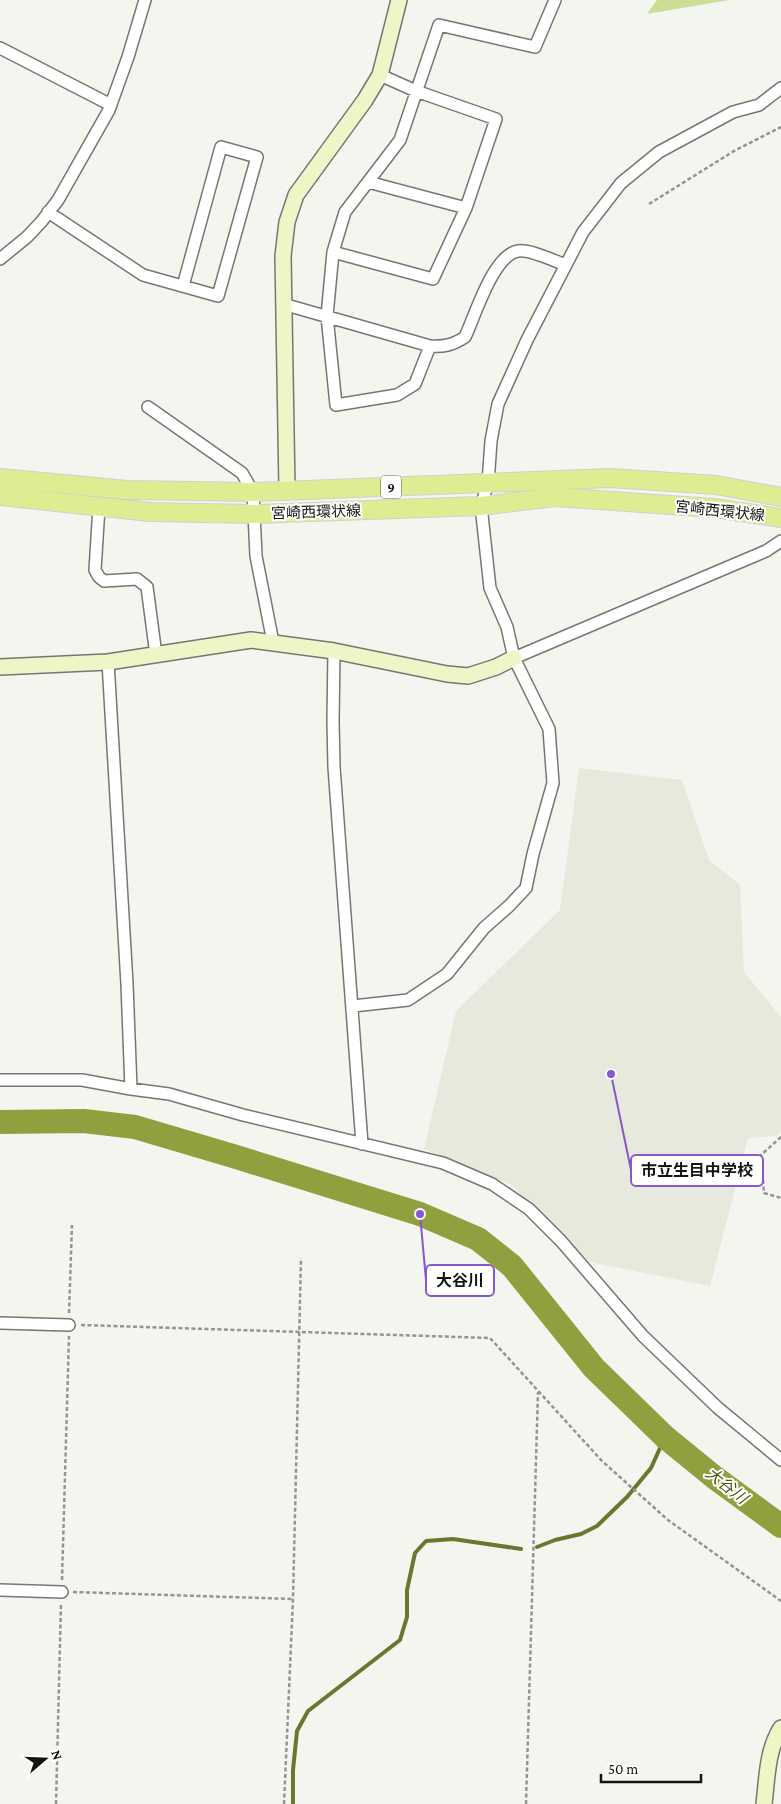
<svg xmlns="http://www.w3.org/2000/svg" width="781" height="1804" font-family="'Crimson Pro','Noto Sans JP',serif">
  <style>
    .built { fill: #e6e9dc }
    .green { fill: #ccde95 }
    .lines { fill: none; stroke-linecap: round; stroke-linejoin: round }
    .stream { stroke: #697731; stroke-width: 4 }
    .river { stroke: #8ea13e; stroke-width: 24 }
    .street-casing { stroke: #767772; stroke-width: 14 }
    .secondary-casing { stroke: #767772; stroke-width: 18 }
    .primary-casing { stroke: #d0d0d0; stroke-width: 20 }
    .path { stroke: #949591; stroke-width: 2.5; stroke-dasharray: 4 2.5; stroke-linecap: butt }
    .street { stroke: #fff; stroke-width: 11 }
    .secondary { stroke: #eef6c8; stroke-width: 15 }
    .primary { stroke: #ddee92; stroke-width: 18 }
    .labels { text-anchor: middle; stroke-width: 4; stroke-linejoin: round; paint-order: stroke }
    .shield { fill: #fffffe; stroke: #5a5b5a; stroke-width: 1 }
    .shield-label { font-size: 14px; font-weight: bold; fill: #141513 }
    .street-label { font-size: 15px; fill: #141513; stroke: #fffffe }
    .water-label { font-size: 16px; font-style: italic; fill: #49550c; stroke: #fffffe }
    .leader { fill: none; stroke: #8857d0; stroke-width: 2 }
    .callout-dot { fill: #8857d0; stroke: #fffffe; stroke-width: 2 }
    .callout { fill: #fffffe; stroke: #8857d0; stroke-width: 2 }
    .callout-label { font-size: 16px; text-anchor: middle; font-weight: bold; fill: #141513 }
  </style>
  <rect width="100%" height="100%" fill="#f3f5ef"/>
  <path class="built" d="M579,768L682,780L709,860L740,885L744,972L781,1017V1130L778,1136L748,1138L710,1286L589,1262L510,1184L424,1149L456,1011L560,910Z"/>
  <path class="green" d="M657,0H729L647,14Z"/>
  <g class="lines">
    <path class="stream" d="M537,1547L555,1540L581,1534L597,1526L627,1497L651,1468L665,1437
      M293,1804V1770L297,1731L308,1711L400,1640L407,1617V1590L415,1553L426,1541L453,1539L521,1549"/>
    <path class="river" d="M0,1122L84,1121L135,1127L233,1156L420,1214L478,1239L512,1266L594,1368L665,1437L714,1477L781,1526"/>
    <defs>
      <path id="street" d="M0,48L111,105
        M368,182L466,208
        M48,212L143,275L218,296L257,157L221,147L183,286
        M333,252L433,279L466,208L496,119L416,91L380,75
        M0,259L27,237L42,221L58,200L109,110L128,57L145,0
        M283,304L430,346C444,347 453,345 465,337C475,316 493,255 518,251C530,249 554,261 566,265
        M430,346L415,384L397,395L336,405L327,316L333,252L345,212L400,140L439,25L535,47L555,0
        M148,407L242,473L253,492L256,556L273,642
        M99,507L95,570L99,577L104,581L137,579L147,587L156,655
        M334,651L333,721L334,767L362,1144
        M514,658L766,551L781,541
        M108,662L127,984L131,1089
        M353,1006L408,1000L447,974L484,928L509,906L526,888L533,854L553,783L549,729L514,658L507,627L490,588L481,506L488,483L491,441L498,404L527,340L583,232L621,183L659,152L733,112L759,105L781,88
        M0,1080H82L131,1089L169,1094L243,1115L443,1163L492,1184L529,1209L561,1241L643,1336L718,1408L781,1460
        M0,1323L69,1325
        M0,1590L62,1592"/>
      <path id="secondary" d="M287,490L283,256L287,222L296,195L365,100L380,75L399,0
        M0,667L108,662L251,640L334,651L447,674L468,676L496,667L514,658
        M764,1804C767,1779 767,1750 781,1728"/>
      <path id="primary" d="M0,478L127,490L253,492L610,478L716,485L781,497
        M0,496L150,512L255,514L481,506L555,497L714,508L781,518"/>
    </defs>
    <use href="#street" class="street-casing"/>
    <use href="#secondary" class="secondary-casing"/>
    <use href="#primary" class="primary-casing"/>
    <path class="path" d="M649,204L734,151L781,127
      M781,1137L761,1155L764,1193L781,1198
      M69,1313L72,1225
      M81,1325L490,1338L602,1461L668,1520L781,1601
      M62,1580L69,1336
      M73,1592L293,1599
      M56,1804L61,1603
      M284,1804L293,1599L301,1258
      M526,1804L538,1392"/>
    <use href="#street" class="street"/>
    <use href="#secondary" class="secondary"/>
    <use href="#primary" class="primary"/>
  </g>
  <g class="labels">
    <rect class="shield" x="381" y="475.5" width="20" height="23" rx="4"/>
    <g class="shield-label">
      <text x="391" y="492">9</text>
    </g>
    <g class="street-label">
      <text transform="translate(720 511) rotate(6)" y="5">宮崎西環状線</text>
      <text transform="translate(316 512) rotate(-2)" y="5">宮崎西環状線</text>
    </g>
    <g class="water-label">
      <text transform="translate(727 1485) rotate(38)" y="6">大谷川</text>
    </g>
  </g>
  <path class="leader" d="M611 1074L631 1170M420 1214L426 1280"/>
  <g class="callout-dot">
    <circle cx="611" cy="1074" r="5"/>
    <circle cx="420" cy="1214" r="5"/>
  </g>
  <g class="callout">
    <rect x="631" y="1155" width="132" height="31" rx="5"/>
    <rect x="426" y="1265" width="68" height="31" rx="5"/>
  </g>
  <g class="callout-label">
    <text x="697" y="1176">市立生目中学校</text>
    <text x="460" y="1286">大谷川</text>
  </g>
  <g transform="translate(45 1759) rotate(71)" stroke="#fffffe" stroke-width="4" paint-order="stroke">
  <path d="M0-4L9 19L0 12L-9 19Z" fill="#141513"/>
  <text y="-8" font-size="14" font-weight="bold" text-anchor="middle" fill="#141513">N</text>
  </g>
  <path d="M601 1774v8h100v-8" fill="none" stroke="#141513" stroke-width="2.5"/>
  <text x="608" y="1774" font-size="15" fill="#141513" stroke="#fffffe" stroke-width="4" paint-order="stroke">50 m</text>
</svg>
